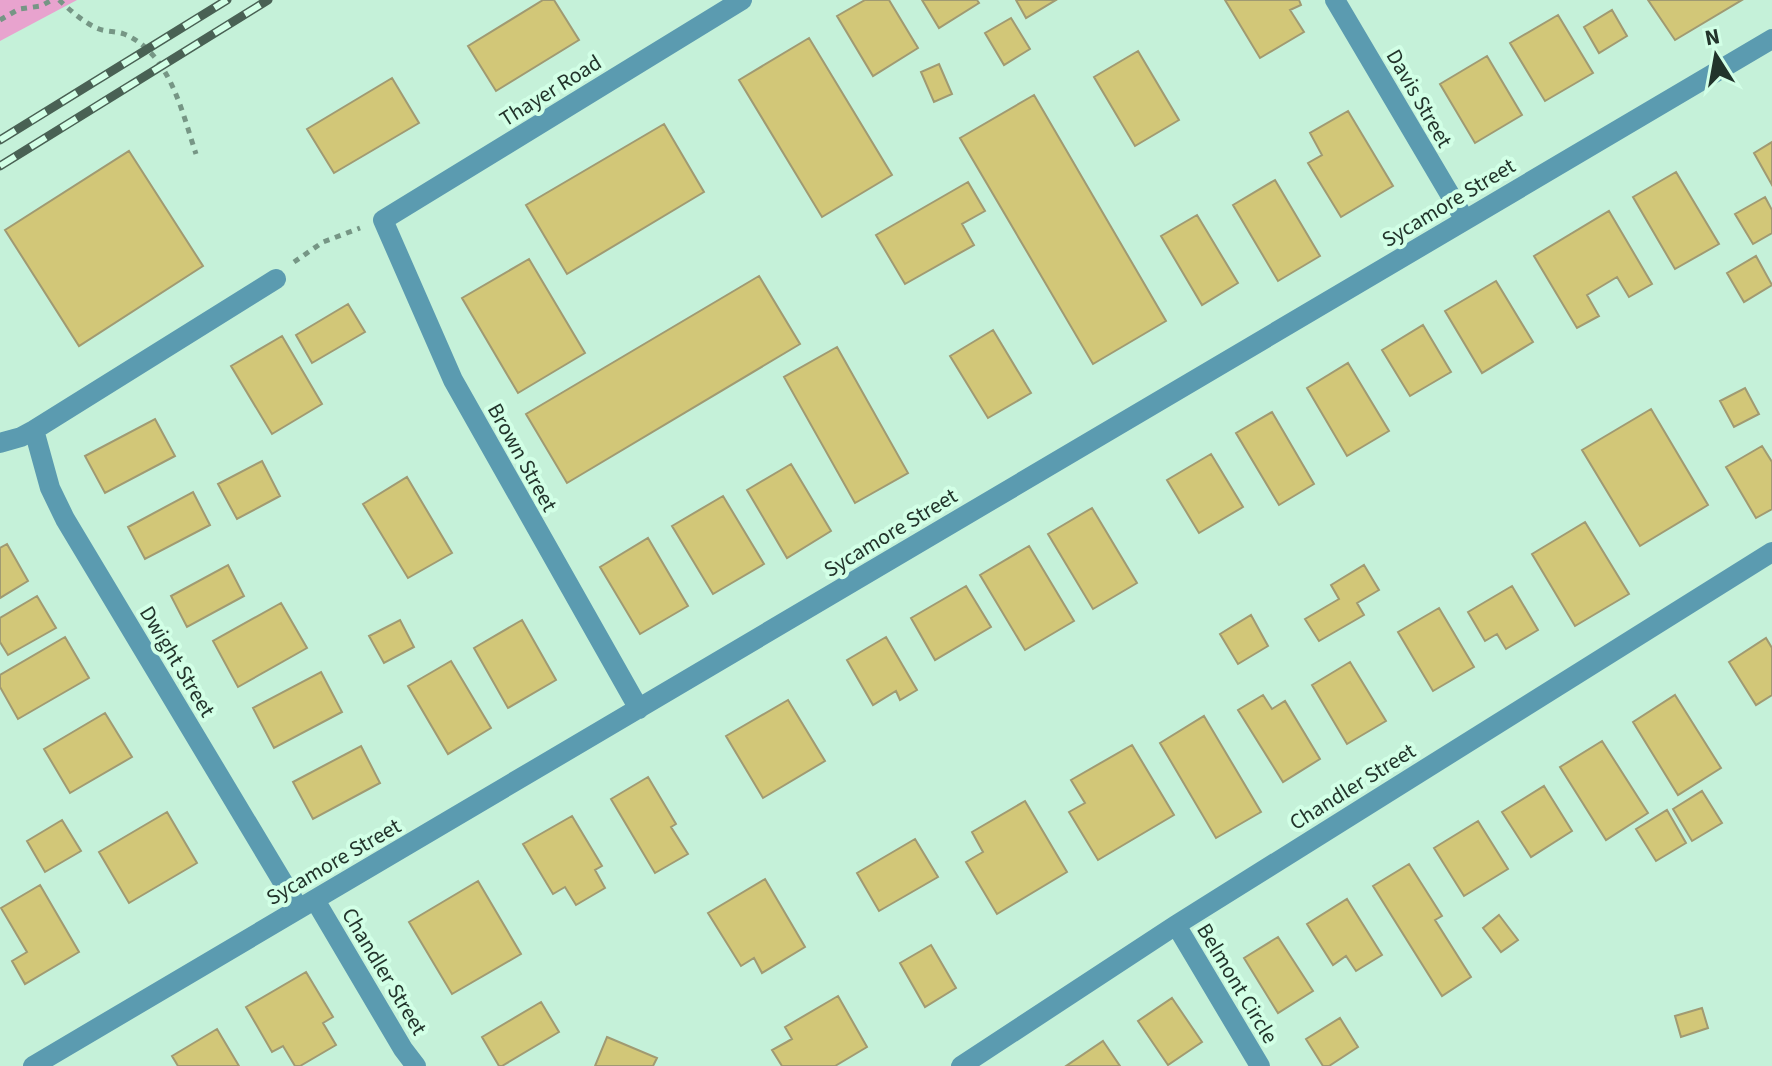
<svg xmlns="http://www.w3.org/2000/svg" width="1772" height="1066" font-family="'Source Sans 3',sans-serif">
  <style>
    .green { fill: #e8a3ce }
    .building { fill: #d2c778; stroke: #a09a72; stroke-width: 2 }
    .lines { fill: none; stroke-linecap: round; stroke-linejoin: round }
    .path { stroke: #769685; stroke-width: 5; stroke-dasharray: 6 6; stroke-linecap: butt }
    .minor { stroke: #5b9bb0; stroke-width: 20 }
    .rail-casing { stroke: #496154; stroke-width: 9 }
    .rail { stroke: #d2ffe6; stroke-width: 6; stroke-dasharray: 18; stroke-linecap: butt }
    .labels { text-anchor: middle; stroke-width: 8; stroke-linejoin: round; paint-order: stroke }
    .street-label { font-size: 22px; fill: #22342b; stroke: #d2ffe6 }
  </style>
  <rect width="100%" height="100%" fill="#c5f1d9"/>
  <path class="green" d="M0,0H77L0,41Z"/>
  <path class="building" d="M543,0H554L579,40L496,91L468,46Z
    M865,0H889L918,48L873,76L837,16Z
    M922,0H977L979,3L939,28Z
    M1016,0H1056L1026,18Z
    M1225,0H1299L1301,5L1290,10L1304,32L1260,58Z
    M1648,0H1742L1675,40Z
    M1612,10L1627,36L1599,53L1584,27Z
    M1558,15L1593,73L1545,101L1510,43Z
    M1011,18L1030,49L1004,65L985,33Z
    M809,38L892,175L822,217L739,80Z
    M1138,51L1179,120L1135,146L1094,77Z
    M1487,56L1522,115L1475,143L1440,84Z
    M939,64L952,94L934,102L921,72Z
    M392,78L419,123L334,173L307,129Z
    M1034,95L1166,321L1093,364L960,138Z
    M1348,111L1393,186L1341,217L1308,163L1322,155L1310,133Z
    M664,124L704,192L567,274L526,205Z
    M1772,142V185L1754,153Z
    M129,151L203,266L79,346L5,230Z
    M1676,172L1719,244L1675,269L1633,197Z
    M1275,180L1320,256L1278,281L1233,205Z
    M968,182L985,211L962,224L974,245L905,284L876,235Z
    M1765,197L1772,210V233L1753,244L1735,214Z
    M1609,211L1652,284L1629,297L1617,277L1587,295L1599,316L1577,328L1534,256Z
    M1197,215L1238,283L1202,305L1161,236Z
    M1756,256L1772,285L1744,302L1727,273Z
    M529,259L585,353L518,393L462,298Z
    M759,276L800,344L567,483L526,414Z
    M1496,281L1533,342L1482,373L1445,311Z
    M348,304L365,332L312,363L296,335Z
    M1423,325L1451,372L1410,396L1382,350Z
    M993,330L1031,393L988,418L950,356Z
    M282,336L322,404L272,434L231,366Z
    M837,347L908,473L855,503L784,377Z
    M1348,363L1389,431L1347,456L1307,388Z
    M1745,388L1759,414L1734,427L1720,401Z
    M1651,409L1708,505L1640,546L1582,450Z
    M1272,412L1314,484L1279,505L1236,433Z
    M155,419L175,456L105,493L85,456Z
    M1762,446L1772,462V509L1756,518L1726,467Z
    M1211,454L1243,507L1199,533L1167,480Z
    M262,461L280,496L237,519L218,484Z
    M791,464L831,531L787,558L747,490Z
    M407,477L452,553L408,578L363,504Z
    M193,492L210,525L145,559L128,527Z
    M723,496L764,564L713,594L672,526Z
    M1092,508L1137,583L1093,609L1048,534Z
    M1585,522L1629,594L1575,626L1532,554Z
    M648,538L688,606L640,634L600,567Z
    M7,544L28,581L0,598V548Z
    M1029,546L1074,621L1025,650L980,575Z
    M228,565L244,596L187,627L171,596Z
    M1364,565L1379,590L1357,603L1364,615L1319,641L1305,619L1339,599L1331,585Z
    M966,586L991,627L935,660L911,618Z
    M1512,586L1538,630L1506,649L1497,634L1485,641L1468,612Z
    M37,596L56,628L8,655L0,642V618Z
    M281,603L307,648L238,687L213,641Z
    M1439,608L1474,667L1433,691L1398,632Z
    M1251,615L1268,646L1238,664L1220,634Z
    M400,620L414,647L384,663L369,636Z
    M522,620L556,680L508,708L474,648Z
    M65,637L89,678L18,719L0,687V675Z
    M886,637L917,690L900,700L896,691L873,705L847,660Z
    M1766,638L1772,648V695L1756,705L1729,662Z
    M451,661L491,728L448,754L408,686Z
    M1350,662L1386,721L1347,744L1312,685Z
    M321,672L342,712L274,748L253,708Z
    M1263,695L1272,709L1285,701L1320,759L1283,782L1238,710Z
    M1675,695L1721,768L1678,795L1633,722Z
    M788,700L825,761L763,798L726,736Z
    M105,713L132,757L70,793L44,749Z
    M1204,716L1261,812L1216,838L1160,743Z
    M1602,741L1648,813L1606,840L1560,767Z
    M1132,745L1174,815L1098,860L1069,812L1085,803L1071,780Z
    M361,746L380,783L313,819L293,782Z
    M648,777L676,824L671,827L688,854L655,873L611,799Z
    M1544,786L1572,831L1531,857L1502,812Z
    M1702,791L1722,823L1692,841L1673,809Z
    M1025,801L1067,872L997,914L966,862L983,852L972,832Z
    M1667,810L1686,843L1656,861L1636,829Z
    M167,812L197,863L129,903L99,852Z
    M572,816L602,866L595,870L605,888L576,905L565,887L553,894L523,844Z
    M62,820L81,851L45,872L27,841Z
    M1478,821L1508,869L1464,896L1434,848Z
    M915,839L938,877L879,911L857,873Z
    M1409,864L1442,916L1435,920L1471,977L1442,996L1373,886Z
    M765,879L805,947L762,973L754,958L741,966L708,913Z
    M478,881L521,954L452,994L409,922Z
    M40,885L79,952L25,984L12,961L27,952L1,908Z
    M1347,899L1382,955L1356,971L1346,956L1333,965L1307,924Z
    M1499,915L1518,940L1501,952L1483,928Z
    M1278,937L1313,991L1278,1013L1244,958Z
    M931,945L956,988L925,1007L900,963Z
    M306,972L333,1017L323,1023L336,1045L300,1066H295L283,1046L272,1052L246,1007Z
    M838,996L867,1047L835,1066H782L772,1050L792,1039L785,1027Z
    M1172,998L1202,1042L1168,1065L1138,1021Z
    M541,1002L559,1032L502,1066H499L482,1037Z
    M1702,1008L1708,1028L1681,1037L1675,1016Z
    M1340,1018L1358,1047L1329,1066H1323L1306,1039Z
    M217,1029L239,1066H178L172,1056Z
    M607,1037L657,1058L653,1066H595Z
    M1103,1041L1120,1066H1066Z"/>
  <g class="lines">
    <path class="path" d="M59,0C71,11 84,23 99,29C107,32 116,31 124,34C170,53 182,112 196,154
      M0,20L19,9L41,6L52,0
      M294,262L323,242L360,228"/>
    <path class="minor" d="M1335,0L1465,220
      M34,430L50,488L65,519L299,909
      M0,443L21,437L34,430L276,279
      M639,709L453,380L383,220L742,0
      M315,900L403,1049L416,1066
      M1176,925L1260,1066
      M33,1066L1772,39
      M961,1066L1176,925L1772,552"/>
    <defs>
      <path id="rail" d="M0,140L227,0
        M0,166L268,0"/>
    </defs>
    <use href="#rail" class="rail-casing"/>
    <use href="#rail" class="rail"/>
  </g>
  <g class="labels">
    <g class="street-label">
      <text transform="translate(550 90) rotate(-32)" y="8">Thayer Road</text>
      <text transform="translate(1420 98) rotate(60)" y="8">Davis Street</text>
      <text transform="translate(1448 202) rotate(-31)" y="8">Sycamore Street</text>
      <text transform="translate(523 457) rotate(61)" y="8">Brown Street</text>
      <text transform="translate(890 532) rotate(-31)" y="8">Sycamore Street</text>
      <text transform="translate(178 661) rotate(59)" y="8">Dwight Street</text>
      <text transform="translate(1352 786) rotate(-32)" y="8">Chandler Street</text>
      <text transform="translate(333 861) rotate(-30)" y="8">Sycamore Street</text>
      <text transform="translate(385 971) rotate(59)" y="8">Chandler Street</text>
      <text transform="translate(1238 983) rotate(59)" y="8">Belmont Circle</text>
    </g>
  </g>
  <g transform="translate(1716 56) rotate(349)" stroke="#d2ffe6" stroke-width="6" paint-order="stroke">
  <path d="M0-6L14 30L0 20L-14 30Z" fill="#22342b"/>
  <text y="-12" font-size="22" font-weight="bold" text-anchor="middle" fill="#22342b">N</text>
  </g>
</svg>
